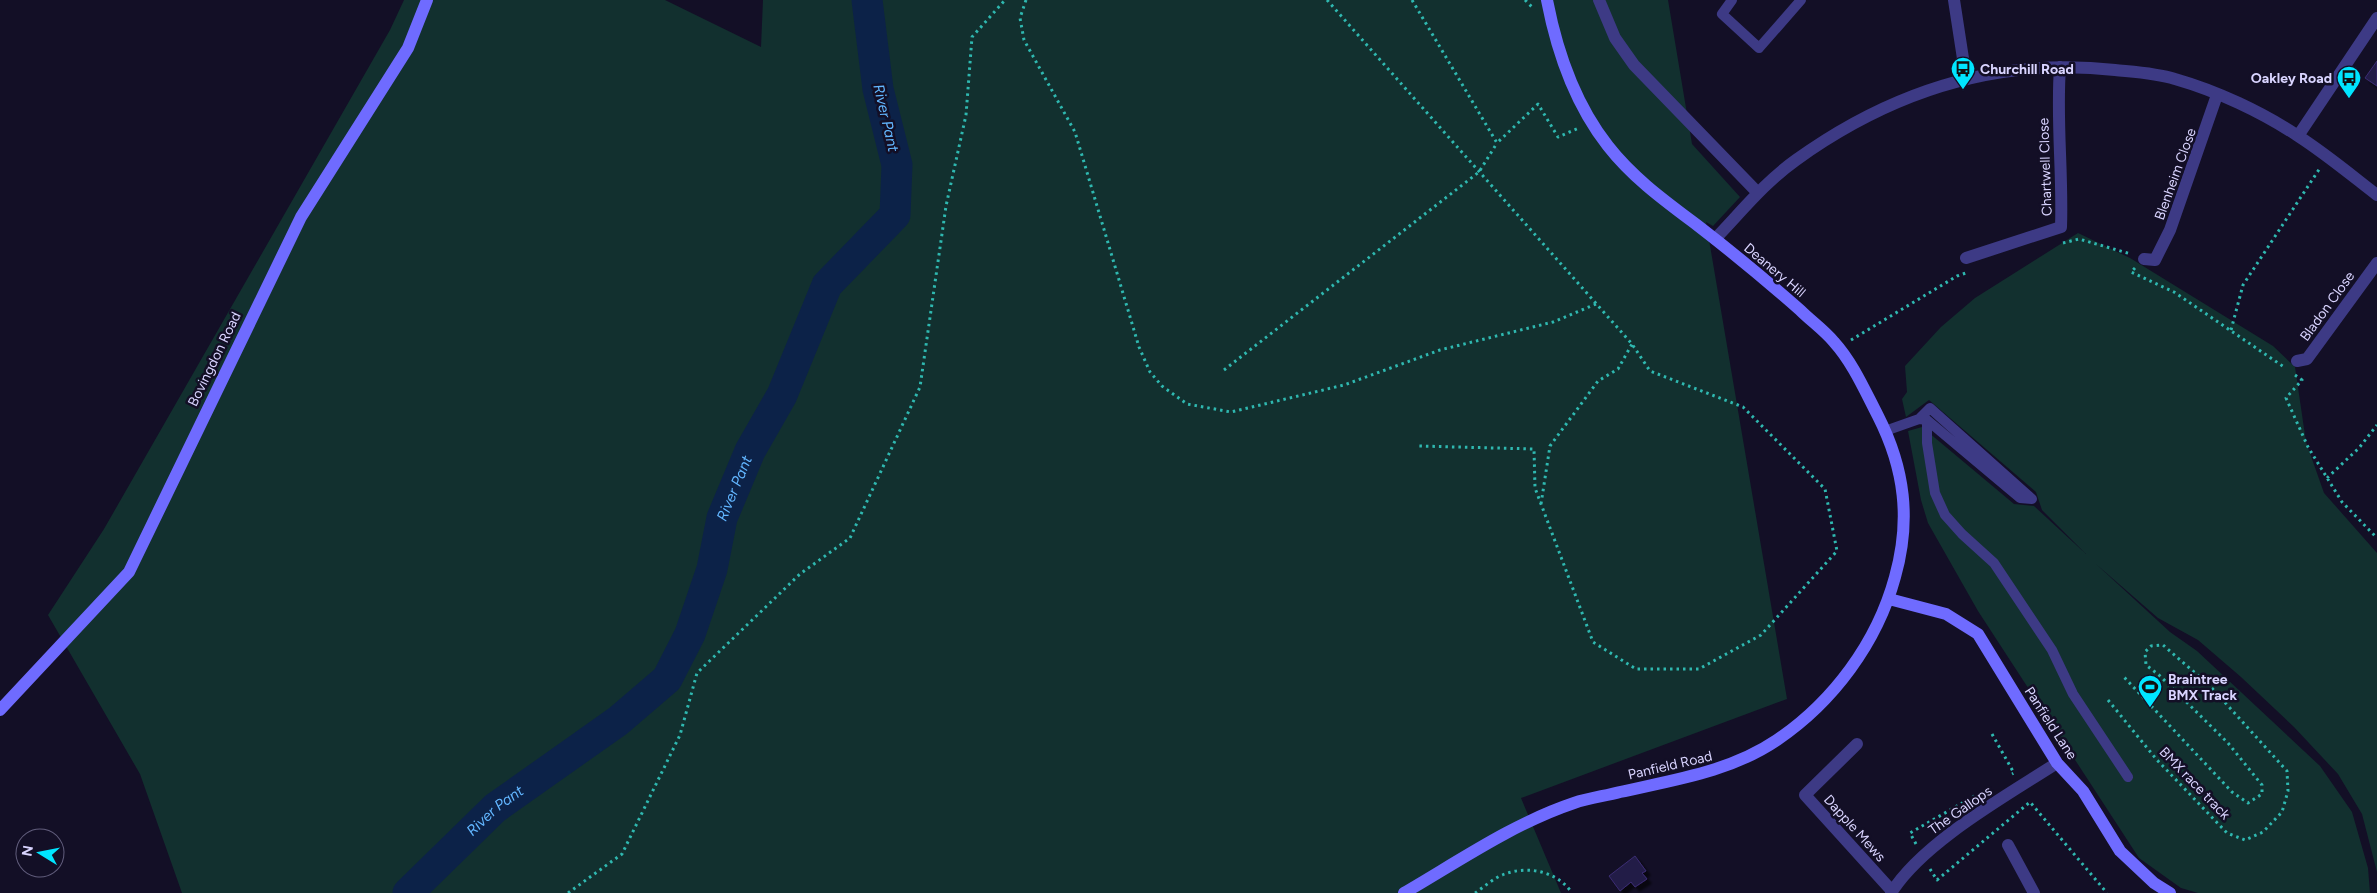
<svg xmlns="http://www.w3.org/2000/svg" width="2377" height="893" font-family="Figtree,sans-serif">
  <style>
    .green { fill: #12302f }
    .lines { fill: none; stroke-linecap: round; stroke-linejoin: round }
    .river { stroke: #0c2248; stroke-width: 31 }
    .building { fill: #241b47; stroke: #3b2d73; filter: url(#shadow) }
    .path { stroke: #2fb8b0; stroke-width: 3; stroke-dasharray: 2.5 4; stroke-linecap: butt }
    .lane { stroke: #3d3a85; stroke-width: 10 }
    .street { stroke: #3d3a85; stroke-width: 12 }
    .secondary { stroke: #6f6bff; stroke-width: 12 }
    .labels { text-anchor: middle; stroke-width: 5; stroke-linejoin: round; paint-order: stroke }
    .poi-label { font-size: 14px; font-weight: bold; fill: #d9d4ff; stroke: #130f26; text-anchor: start }
    .street-label { font-size: 14px; fill: #d9d4ff; stroke: #130f26 }
    .water-label { font-size: 15px; font-style: italic; fill: #62b6ff; stroke: #130f26 }
  </style>
  <defs>
    <filter id="shadow"><feDropShadow dx="4.5" dy="4.5" stdDeviation="1" flood-color="#0009"/></filter>
  </defs>
  <rect width="100%" height="100%" fill="#130f26"/>
  <path class="green" d="M404,0H665L761,47L763,0H1668L1692,144L1740,197L1713,226L1706,222L1787,699L1521,798L1561,893H182L140,774L48,615L104,529L390,30Z
    M2078,233L2130,258L2273,346L2295,367L2306,442L2324,493L2377,553V872L2362,814L2338,774L2294,727L2241,677L2198,640L2158,618L2096,564L2170,632L2197,651L2320,766L2352,812L2368,868L2370,893H2198L2181,888L2139,858L1978,611L1928,523L1921,500L1908,431L1922,427L2014,504L2034,506L2086,554L2042,510L2036,492L1929,400L1906,417L1902,399L1907,392L1905,366L1941,327L1975,298Z"/>
  <g class="lines">
    <path class="river" id="s1" d="M408,893L495,808L618,721L667,679L690,634L712,569L722,518L750,451L782,395L827,285L895,215L897,165L878,89L867,0"/>
  </g>
  <path class="building" d="M2377,61V86L2365,78Z
    M1635,856L1646,871L1642,873L1647,879L1635,887L1631,882L1620,891L1609,876Z"/>
  <g class="lines">
    <path class="path" d="M1026,0L1020,18L1024,40L1075,132L1139,347L1150,372L1162,386L1187,404L1231,412L1344,385L1440,350L1553,322L1596,304
      M1327,0L1632,344L1650,371L1743,407L1825,489L1837,551L1761,635L1699,669H1636L1593,642L1535,488L1534,449L1418,446
      M1412,0L1497,143L1538,104L1558,137L1579,128
      M1525,0L1533,8
      M2063,243L2079,239L2131,254
      M2135,268L2131,272L2174,292L2284,367
      M2231,330L2243,285L2320,168
      M1851,340L1957,276L1966,273
      M1224,370L1479,172L1497,143
      M2295,375L2302,380L2286,398L2308,447L2342,502L2377,538
      M2327,478L2359,448L2377,425
      M1541,504L1550,446L1598,381L1618,369L1632,344
      M2108,700L2157,760L2227,833L2245,840L2263,832L2282,812L2288,791L2287,771L2210,686L2163,645L2151,646L2145,652L2146,665L2159,675L2228,743L2262,785V794L2248,803L2232,792L2123,676
      M1992,734L2014,773L2012,774
      M1916,844L1910,833L1978,794
      M1930,869L1937,880L2030,802L2107,893
      M568,893L622,854L680,735L697,673L800,574L850,538L920,387L946,206L966,115L972,37L1005,0
      M1475,893C1484,887 1495,877 1505,874C1529,865 1558,872 1572,893"/>
    <path class="lane" d="M1732,0L1722,14L1759,48L1801,0
      M1927,420V443L1935,493L1945,515L1962,534L1994,563L2052,650L2073,694L2128,777
      M1885,431L1919,419L1930,408L2032,499L2020,498L1927,420L1919,419"/>
    <path class="street" d="M1599,0L1615,38L1634,65L1758,193
      M1954,0L1966,78
      M2298,136L2377,18
      M1715,239C1741,212 1765,182 1796,160C1892,91 1997,57 2115,70C2135,72 2156,73 2175,79C2217,91 2262,112 2298,136C2326,154 2351,175 2377,195
      M1966,258L2061,227C2063,173 2056,120 2060,67
      M2144,259L2155,260L2170,230L2217,95
      M2297,361L2307,359L2377,263
      M1857,744L1805,795L1892,891
      M2008,845L2034,893
      M1891,893C1923,842 2006,796 2057,763"/>
    <path class="secondary" d="M1889,599L1946,614L1978,634L2057,763L2083,791L2120,851L2154,883L2170,893
      M0,710L129,572L301,217L408,48L427,0
      M1404,893C1459,861 1514,823 1574,803C1589,798 1605,796 1620,792C1673,780 1730,772 1777,740C1833,702 1877,643 1895,577C1911,520 1905,469 1878,416C1865,391 1853,363 1834,342C1824,330 1811,321 1800,310C1767,281 1732,252 1697,225C1665,201 1633,178 1608,146C1575,104 1557,52 1547,0"/>
  </g>
  <defs>
    <symbol id="bus-pin" viewBox="-11 -11 22 30"><path d="M0 17L-7.5 6A9.5 9.5 0 1 1 7.5 6Z" fill="#00e5ff" stroke="#130f26"/><path d="M-5-6H5V4H4V6H2V4H-2V6H-4V4H-5ZM-3.5-4V0h7V-4ZM-3.5 1.2v1.5H-2V1.2ZM2 1.2v1.5H3.5V1.2Z" fill="#111"/></symbol>
    <symbol id="stadium-pin" viewBox="-11 -11 22 30"><path d="M0 17L-7.5 6A9.5 9.5 0 1 1 7.5 6Z" fill="#00e5ff" stroke="#130f26"/><path d="M0-5a6.5 5 0 1 0 0 10a6.5 5 0 1 0 0-10ZM-3.5-1.8h7v3.6h-7Z" fill="#111"/></symbol>
  </defs>
  <g fill-rule="evenodd">
    <use href="#bus-pin" x="1949" y="55" width="28" height="38"/>
    <use href="#bus-pin" x="2335" y="64" width="28" height="38"/>
    <use href="#stadium-pin" x="2136" y="673" width="28" height="38"/>
  </g>
  <g class="labels">
    <g class="poi-label">
      <text x="1980" y="74">Churchill Road</text>
      <text x="2332" y="83" text-anchor="end">Oakley Road</text>
      <text x="2168" y="684">Braintree<tspan x="2168" dy="16">BMX Track</tspan></text>
    </g>
    <g class="street-label">
      <text transform="translate(2045 167) rotate(-92)" y="5">Chartwell Close</text>
      <text transform="translate(2175 174) rotate(-70)" y="5">Blenheim Close</text>
      <text transform="translate(1775 270) rotate(40)" y="5">Deanery Hill</text>
      <text transform="translate(2327 306) rotate(-54)" y="5">Bladon Close</text>
      <text transform="translate(214 359) rotate(-64)" y="5">Bovingdon Road</text>
      <text transform="translate(2051 723) rotate(57)" y="5">Panfield Lane</text>
      <text transform="translate(1670 765) rotate(-13)" y="5">Panfield Road</text>
      <text transform="translate(2195 783) rotate(46)" y="5">BMX race track</text>
      <text transform="translate(1960 810) rotate(-35)" y="5">The Gallops</text>
      <text transform="translate(1855 828) rotate(48)" y="5">Dapple Mews</text>
    </g>
    <g class="water-label">
      <text transform="translate(886 118) rotate(77)" y="5">River Pant</text>
      <text dy="5" stroke="none"><textPath href="#s1" startOffset="540">River Pant</textPath></text>
      <text dy="5" stroke="none"><textPath href="#s1" startOffset="120">River Pant</textPath></text>
    </g>
  </g>
  <g transform="translate(40 853) rotate(280)"><circle r="24" fill="#130f26" stroke="#625e7d"/>
  <path d="M0-4L9 19L0 12L-9 19Z" fill="#00e5ff"/>
  <text y="-8" font-size="14" font-weight="bold" text-anchor="middle" fill="#d9d4ff">N</text>
  </g>
</svg>
